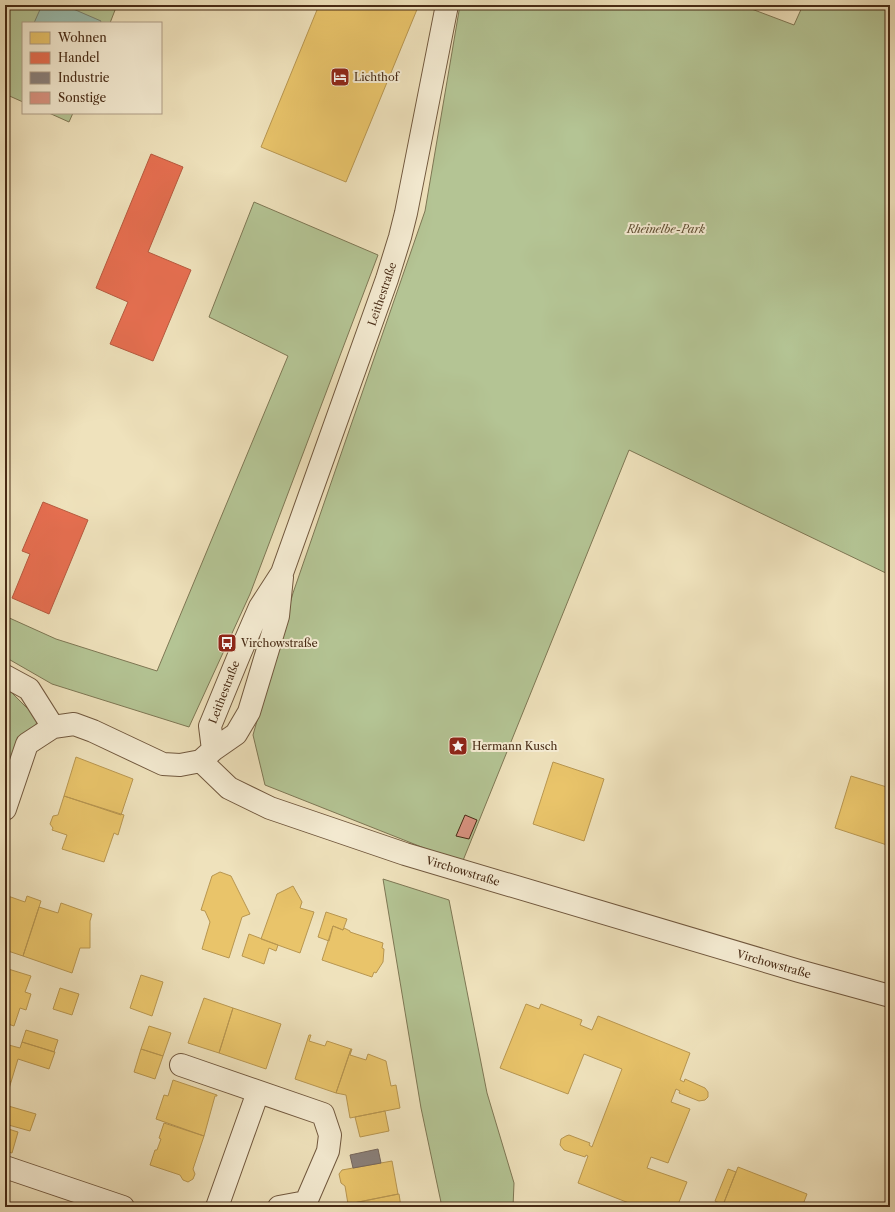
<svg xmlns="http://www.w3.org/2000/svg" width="895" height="1212" font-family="'Libre Caslon Text',serif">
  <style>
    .green { fill: #b4c494; stroke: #7e7754 }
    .water { fill: #9abeb1; stroke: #798372 }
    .homes { fill: #e9c46a; stroke: #b89650 }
    .shops { fill: #e76f51; stroke: #b75a3f }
    .industry { fill: #8a817c; stroke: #76675d }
    .building { fill: #d99381; stroke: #472a14 }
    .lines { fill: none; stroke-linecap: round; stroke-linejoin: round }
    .minor-casing { stroke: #71583e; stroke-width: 24 }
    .minor { stroke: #f5ecd3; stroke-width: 22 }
    .labels { text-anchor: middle; stroke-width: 4; stroke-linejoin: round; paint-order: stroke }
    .poi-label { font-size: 11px; fill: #472a14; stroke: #f5ecd3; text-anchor: start }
    .park-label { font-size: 11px; font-style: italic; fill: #625034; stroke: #f5ecd3 }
    .street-label { font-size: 11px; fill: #472a14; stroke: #f5ecd3 }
  </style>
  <rect width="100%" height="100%" fill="#efe2bc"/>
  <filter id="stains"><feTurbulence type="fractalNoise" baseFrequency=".005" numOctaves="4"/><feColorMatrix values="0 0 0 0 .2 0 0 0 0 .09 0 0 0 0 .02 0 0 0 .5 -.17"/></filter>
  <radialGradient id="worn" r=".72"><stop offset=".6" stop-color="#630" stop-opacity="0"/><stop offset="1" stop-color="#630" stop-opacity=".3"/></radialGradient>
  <path class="green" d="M5,5H117L110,23H23V102L5,94Z
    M460,5H741L794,25L803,5H890V575L629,450L462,863L265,785L253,735L293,593L425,211Z
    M49,113H73L69,122Z
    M254,202L378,255L250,594L189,727L52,684L5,657V616L56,639L157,671L288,356L209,317Z
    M5,686L38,719L5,805Z
    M383,879L449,900L487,1093L514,1183L513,1207H442L421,1108Z"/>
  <path class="water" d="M42,5H64L101,21L100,23H34Z"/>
  <path class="homes" d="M319,5H414L418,7L346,182L261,147Z
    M76,757L133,779L121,815L64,796Z
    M553,762L604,779L584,841L533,824Z
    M851,776L890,788V846L835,828Z
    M64,796L124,815L118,835L114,833L104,862L62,849L67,835L52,830L53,828L50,824L53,816L58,815Z
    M220,872L231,876L250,914L242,917L229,958L202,949L210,922L205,911L201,910L212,876Z
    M293,886L302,902L300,908L314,912L300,953L261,939L277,894Z
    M5,895L25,902L27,896L41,901L23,956L5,950Z
    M61,903L92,914L90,921V948H80L72,973L23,956L39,907L58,913Z
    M326,912L347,919L343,930L333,926L329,941L318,937Z
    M333,926L343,930L344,928L350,931V932L383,943L382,948L384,949L383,962L376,973L374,972L372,977L322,960Z
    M249,934L278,945L276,951L269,948L264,964L242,956Z
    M5,968L31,976L25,992L31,994L26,1010L20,1008L14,1026L5,1023Z
    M141,975L163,982L152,1016L130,1008Z
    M60,988L79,994L72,1015L53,1009Z
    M204,998L233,1008L219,1053L188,1043Z
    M526,1004L539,1009L541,1004L582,1020L580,1025L592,1030L598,1016L690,1053L680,1080L684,1082L685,1079L705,1088L708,1092V1097L705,1100L699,1101L679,1093L680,1091L676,1089L671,1102L690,1109L668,1163L651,1157L647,1168L687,1182L677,1207H639L578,1183L588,1156L586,1155L585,1157L564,1150L560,1145L561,1139L566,1136L569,1135L590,1143L589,1145L592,1147L622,1069L584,1054L568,1094L500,1068Z
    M233,1008L281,1024L266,1069L219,1053Z
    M149,1026L171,1033L163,1056L141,1049Z
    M26,1030L58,1040L54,1052L22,1042Z
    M309,1035H311L309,1041L325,1046L327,1041L351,1049L336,1093L295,1079Z
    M22,1042L55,1052L49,1069L18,1059L11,1082L5,1080V1044L20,1048Z
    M141,1049L163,1056L155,1079L134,1072Z
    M351,1049H352L350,1055L366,1060L368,1054L386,1061L391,1086L396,1085L400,1108L350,1118L346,1095L336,1093Z
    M5,1080L11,1082L5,1102Z
    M173,1080L217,1095V1096H215L204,1136L156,1119L164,1095L168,1096Z
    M5,1105L36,1114L30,1131L5,1124Z
    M385,1111L389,1131L360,1137L355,1117Z
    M164,1123L204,1136L193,1169L195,1174L193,1179L188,1182L183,1180L180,1175L150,1165L155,1150H157L161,1139L159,1138Z
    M5,1128L18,1132L12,1153L5,1151Z
    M392,1161L398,1194L348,1204L345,1186L341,1183L339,1174L342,1170Z
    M738,1167L807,1194L802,1207H727L723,1205Z
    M728,1169L736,1172L723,1205L715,1201Z
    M399,1194L401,1207H349V1204Z"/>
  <path class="shops" d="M151,154L183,167L148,252L191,270L153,361L110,344L128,302L96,288Z
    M43,502L88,520L49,614L12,598L30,554L22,551Z"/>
  <path class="industry" d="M378,1149L381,1163L353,1168L350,1155Z"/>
  <path class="building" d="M465,815L477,820L469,839L456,836Z"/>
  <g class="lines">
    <defs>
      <path id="minor" d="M5,676L29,689L53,727
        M213,750L210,726L240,653L260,607L282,573L387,279L400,237L406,213L447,5
        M203,759L213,750L236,734L249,712L278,616L282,577
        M201,761L229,788L270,808L405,854L799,971L890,996
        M5,809L27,744L53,727L74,724L93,731L163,764L180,765L201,761
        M181,1065L323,1114L330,1135L328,1151L306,1202L307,1207
        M5,1167L123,1207
        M217,1207L258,1092
        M279,1207L306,1202"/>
    </defs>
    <use href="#minor" class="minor-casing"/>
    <use href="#minor" class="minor"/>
  </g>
  <defs>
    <symbol id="hotel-square" viewBox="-11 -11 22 22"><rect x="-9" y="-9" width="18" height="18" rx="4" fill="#8f2418" stroke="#f5ecd3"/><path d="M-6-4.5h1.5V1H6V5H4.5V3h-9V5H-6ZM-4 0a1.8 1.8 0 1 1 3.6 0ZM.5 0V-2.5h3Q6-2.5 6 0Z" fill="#fff"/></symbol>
    <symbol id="bus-square" viewBox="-11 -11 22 22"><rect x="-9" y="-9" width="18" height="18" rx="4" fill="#8f2418" stroke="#f5ecd3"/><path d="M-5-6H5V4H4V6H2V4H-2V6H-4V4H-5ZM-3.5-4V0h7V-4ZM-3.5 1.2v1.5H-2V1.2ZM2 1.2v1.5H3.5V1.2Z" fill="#fff"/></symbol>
    <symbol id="sight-square" viewBox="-11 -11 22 22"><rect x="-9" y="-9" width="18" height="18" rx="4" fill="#8f2418" stroke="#f5ecd3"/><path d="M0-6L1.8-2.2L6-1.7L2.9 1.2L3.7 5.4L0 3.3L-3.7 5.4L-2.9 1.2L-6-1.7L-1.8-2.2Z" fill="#fff"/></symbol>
  </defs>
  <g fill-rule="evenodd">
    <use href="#hotel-square" x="329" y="66" width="22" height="22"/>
    <use href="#bus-square" x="216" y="632" width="22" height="22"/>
    <use href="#sight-square" x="447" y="735" width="22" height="22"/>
  </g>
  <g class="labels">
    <g class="poi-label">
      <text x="354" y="81">Lichthof</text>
      <text x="241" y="647">Virchowstraße</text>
      <text x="472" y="750">Hermann Kusch</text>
    </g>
    <g class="park-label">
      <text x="666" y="233">Rheinelbe-Park</text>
    </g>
    <g class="street-label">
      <text transform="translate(382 294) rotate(-71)" y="4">Leithestraße</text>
      <text transform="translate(224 692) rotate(-69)" y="4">Leithestraße</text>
      <text transform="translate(463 871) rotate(17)" y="4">Virchowstraße</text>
      <text transform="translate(774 964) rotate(16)" y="4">Virchowstraße</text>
    </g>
  </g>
  <rect width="895" height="1212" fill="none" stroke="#efe2bc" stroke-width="20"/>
  <rect x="6" y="6" width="883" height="1200" fill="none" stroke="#472a14" stroke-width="2"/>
  <rect x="10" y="10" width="875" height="1192" fill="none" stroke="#472a14"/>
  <rect x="22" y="22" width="140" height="92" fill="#f5ecd3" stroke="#af9e87"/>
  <rect x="30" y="32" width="20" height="12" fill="#e9c46a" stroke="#af9e87"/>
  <text x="58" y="42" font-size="12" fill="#472a14">Wohnen</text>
  <rect x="30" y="52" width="20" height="12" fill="#e76f51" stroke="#af9e87"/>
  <text x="58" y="62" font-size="12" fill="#472a14">Handel</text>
  <rect x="30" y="72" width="20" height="12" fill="#8a817c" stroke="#af9e87"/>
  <text x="58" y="82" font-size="12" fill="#472a14">Industrie</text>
  <rect x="30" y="92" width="20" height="12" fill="#d99381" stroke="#af9e87"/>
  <text x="58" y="102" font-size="12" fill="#472a14">Sonstige</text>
  <rect width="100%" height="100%" filter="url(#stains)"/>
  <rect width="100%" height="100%" fill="url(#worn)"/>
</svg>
